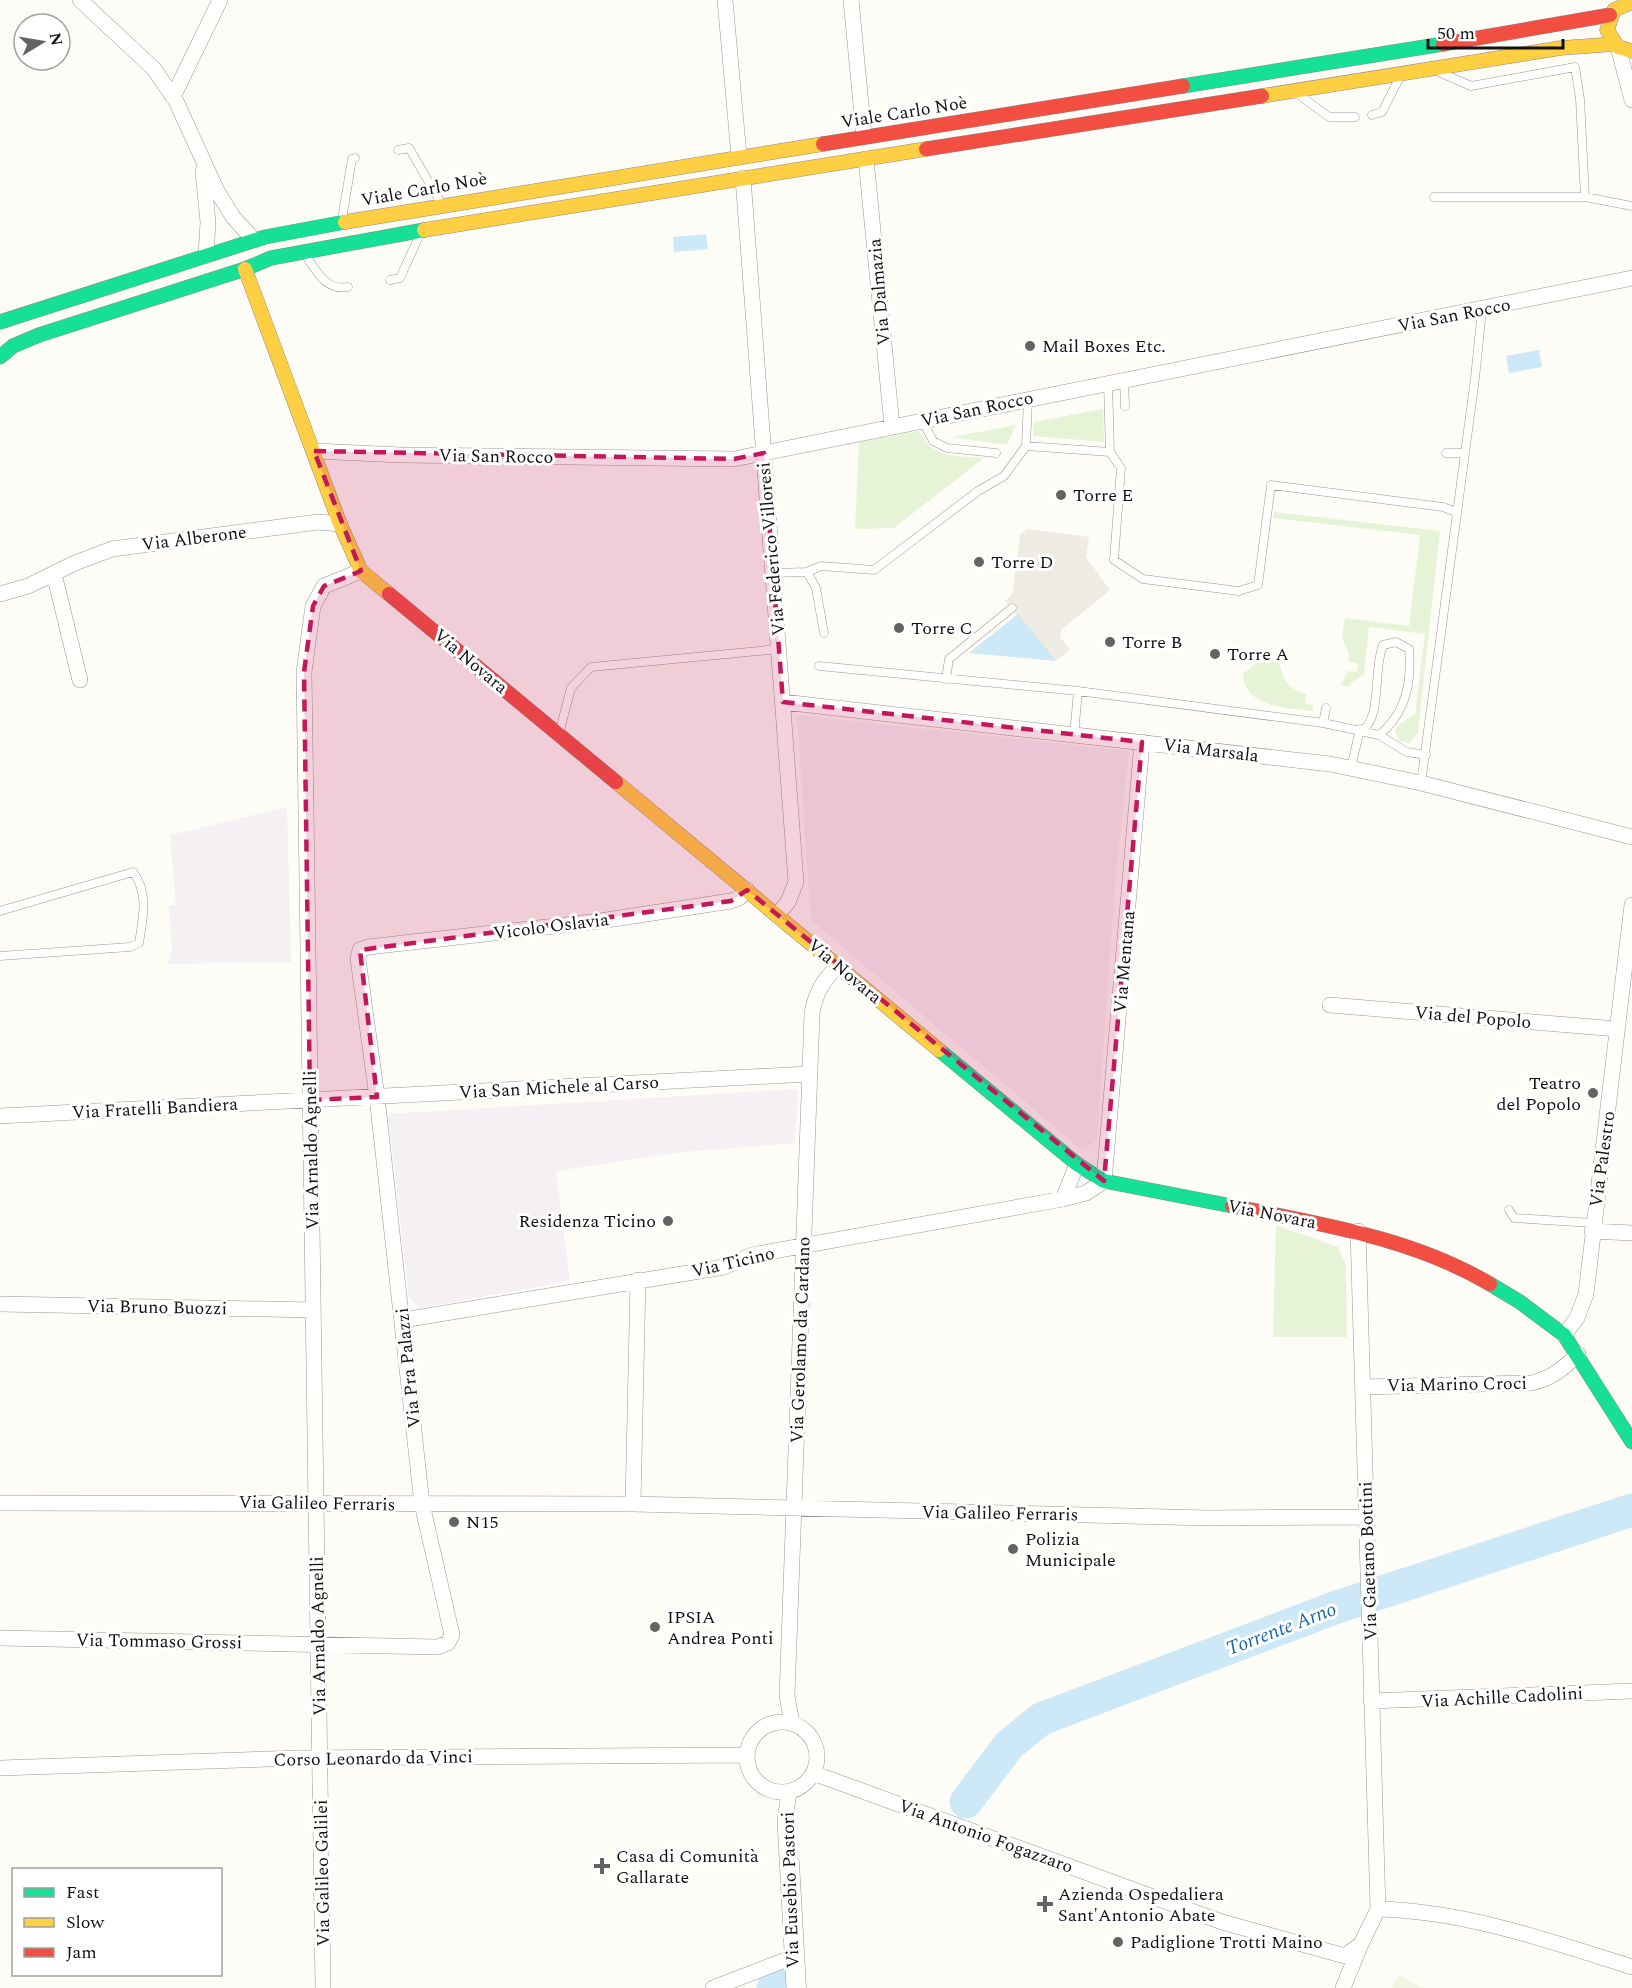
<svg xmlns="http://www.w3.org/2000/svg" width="1632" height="1988" font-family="Spectral,serif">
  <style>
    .industrial { fill: #f5f0f3 }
    .green { fill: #e7f3d7 }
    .pitch { fill: #f0f6e1 }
    .plaza { fill: #edebe2 }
    .water { fill: #cde8f7 }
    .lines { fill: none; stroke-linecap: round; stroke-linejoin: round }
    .river { stroke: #cde8f7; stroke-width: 33 }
    .lane-casing { stroke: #979795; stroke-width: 9 }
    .street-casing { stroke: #979795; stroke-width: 16 }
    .fast-casing { stroke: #8e8d8b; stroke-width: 15 }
    .slow-casing { stroke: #8e8d8b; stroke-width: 15 }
    .jam-casing { stroke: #8e8d8b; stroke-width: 15 }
    .lane { stroke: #fffffe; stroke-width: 8 }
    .street { stroke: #fffffe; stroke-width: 15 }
    .fast { stroke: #16e098; stroke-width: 14 }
    .slow { stroke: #ffcf43; stroke-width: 14 }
    .jam { stroke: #f24e42; stroke-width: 14 }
    .marked { fill: #c2185b; fill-opacity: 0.2; stroke: #c2185b; stroke-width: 4.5; stroke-dasharray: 12 8; stroke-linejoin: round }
    .poi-dot { fill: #646362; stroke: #fff; stroke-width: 2 }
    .labels { text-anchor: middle; stroke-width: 6; stroke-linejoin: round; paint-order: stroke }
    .street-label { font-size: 18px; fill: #111; stroke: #fff }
    .poi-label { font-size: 18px; fill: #111; stroke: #fff; text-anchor: start }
    .water-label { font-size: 20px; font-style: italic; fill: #1768a6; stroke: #fff }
  </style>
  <rect width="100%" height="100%" fill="#fdfcf7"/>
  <path class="industrial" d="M797,715L1129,751L1115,883L1097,1140L1083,1151L811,920Z
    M287,807L291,962L168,964L172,947L169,906L176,905L170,835Z
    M798,1089L795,1143L683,1152L556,1171L570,1281L420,1308L409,1298L388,1114Z"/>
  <path class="green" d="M1103,409L1104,442L1033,436L1034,422Z
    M1016,425L1007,445L952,437Z
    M919,431C934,460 954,455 984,458L894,528L855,529L859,442Z
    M1274,512L1440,531L1418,732L1410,743L1399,741L1395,730L1398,725L1415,714L1425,634L1369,627L1364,674L1351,683L1350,687L1341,685L1348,671L1357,672L1358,663L1349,662V653L1342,638L1345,618L1409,626L1420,535L1273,518Z
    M1261,649L1272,651L1271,660H1279C1282,679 1287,688 1306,694L1305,704L1313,705V711C1289,708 1244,708 1243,674L1261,659Z
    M1276,1225L1338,1247L1346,1265L1347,1337H1273Z"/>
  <path class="pitch" d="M1399,1975L1423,1988H1392Z"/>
  <path class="plaza" d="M1027,529L1089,537L1086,557L1110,590L1061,630L1060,637L1070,650L1056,661L1005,601L1012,595L1020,535Z"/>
  <path class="water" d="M706,234L708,249L674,252L673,237Z
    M1539,350L1542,367L1509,373L1506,356Z
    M1018,614L1056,661L969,653Z"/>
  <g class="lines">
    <path class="river" d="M966,1802L1009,1745L1041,1719L1337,1607L1632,1510
      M773,1988L780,1985"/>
    <defs>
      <path id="lane" d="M1441,73L1471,86L1575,67L1580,99L1585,197
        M1298,94L1329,117H1355
        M1372,115L1382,112L1400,77
        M398,150L409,148L441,203
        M1434,197H1585L1632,206
        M342,219L352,159L355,158
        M306,256C317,272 326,291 348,287
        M390,280L400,278L420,234
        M1124,380L1125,406
        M1108,383L1110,452L1121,468L1114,560L1143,579L1239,591L1258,585L1271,485L1443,507L1456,512
        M1028,399L1026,446L1110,452
        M922,420L933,441L947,448L996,453
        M1446,453H1465
        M807,572L816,588L824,633
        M773,573L807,572L821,566L874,570L978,491L1004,476L1026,446
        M819,666L1078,691L1323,723L1379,735L1407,752L1426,755
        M946,679L949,659L1012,608
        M1323,723L1326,708
        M1363,730C1382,716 1373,669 1383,645L1396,642L1409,649C1412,682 1406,714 1379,735
        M559,734L571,688L591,667L779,649
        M1074,735L1078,691
        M1351,768L1360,729
        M1421,783L1475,378L1482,310
        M0,911L133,872C149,893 143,918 139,943L130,947L0,956
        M1509,1210L1514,1218L1593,1223
        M795,1862L802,1988"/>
      <path id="street" d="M80,0L154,69L176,101L217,191L233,217L254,240
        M725,0L739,156
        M851,0L864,136
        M1618,47L1632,100
        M173,97L220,0
        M866,159L892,426
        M203,171L208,222L206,256
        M743,178L796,882L788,902L777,915
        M314,451L401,455L734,459L1632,278
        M54,574L80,680
        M0,594L28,586L75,563L112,549L318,522L340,524
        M783,702L1330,764L1421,783L1632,837
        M1330,1005L1617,1029
        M0,1116L809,1074
        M1063,1199L1077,1164
        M1592,1231L1632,1233
        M0,1304L313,1310
        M403,1320L724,1267L752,1255L1063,1199L1086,1193L1104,1181L1142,742
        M1564,1335L1577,1318L1586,1294L1632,905
        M1363,1387L1531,1383C1551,1379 1564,1368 1578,1354
        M0,1503L633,1504L1209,1518L1366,1517
        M633,1504L638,1280
        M0,1638L437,1647L448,1643L452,1635L422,1504L377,1097L358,959L360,950L368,947L600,921L731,901L739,898L747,890
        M1371,1701L1632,1691
        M747 1757a35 35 0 1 1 70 0a35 35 0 1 1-70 0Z
        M792,1723L787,1696L812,1014C815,994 823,980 838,966
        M0,1768L298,1758L747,1755
        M813,1773L1222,1922L1345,1956L1361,1944L1378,1909L1358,1231
        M789,1792L785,1821L794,1988
        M1378,1909C1465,1911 1550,1941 1632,1967
        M323,1988L304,672L313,606L324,586L361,571
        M713,1988L793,1957
        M1343,1988L1361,1944"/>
      <path id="fast" d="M1183,86L1443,44
        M0,322L265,237L345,222
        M0,357L13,346L39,335L245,269L271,258L424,230
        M939,1050L1077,1164L1104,1181L1232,1206
        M1490,1284L1520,1302L1564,1335L1632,1442"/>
      <path id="slow" d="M1632,2L1614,10L1607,30L1618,47L1632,51
        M1262,96L1561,48L1615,44
        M345,222L823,144
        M424,230L926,149
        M245,269L340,524L361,571L389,594
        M616,782L939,1050"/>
      <path id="jam" d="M1443,44L1610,15
        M823,144L1183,86
        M926,149L1262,96
        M389,594L616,782
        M1232,1206C1321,1224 1412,1238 1490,1284"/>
    </defs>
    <use href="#lane" class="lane-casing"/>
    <use href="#street" class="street-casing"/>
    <use href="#fast" class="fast-casing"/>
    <use href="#slow" class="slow-casing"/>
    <use href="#jam" class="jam-casing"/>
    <use href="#lane" class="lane"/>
    <use href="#street" class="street"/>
    <use href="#fast" class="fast"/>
    <use href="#slow" class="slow"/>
    <use href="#jam" class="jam"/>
  </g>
  <path class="marked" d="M314,451L734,459L764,453L783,702L1142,742L1104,1181L747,890L731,901L360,950L377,1097L310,1100L304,672L313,606L324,586L361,571Z"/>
  <g class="poi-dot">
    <circle cx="1030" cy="346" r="6"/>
    <circle cx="1061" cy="495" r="6"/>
    <circle cx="979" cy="562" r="6"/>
    <circle cx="899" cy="628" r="6"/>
    <circle cx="1110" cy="642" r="6"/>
    <circle cx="1215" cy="654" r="6"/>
    <circle cx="1593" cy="1093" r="6"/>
    <circle cx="668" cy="1221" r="6"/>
    <circle cx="454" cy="1522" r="6"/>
    <circle cx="1013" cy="1549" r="6"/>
    <circle cx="655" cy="1627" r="6"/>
    <path d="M599 1857h6v6h6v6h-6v6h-6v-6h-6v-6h6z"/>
    <path d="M1042 1895h6v6h6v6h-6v6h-6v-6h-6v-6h6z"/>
    <circle cx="1118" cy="1942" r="6"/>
  </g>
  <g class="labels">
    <g class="street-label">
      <text transform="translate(904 112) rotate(-9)" y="6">Viale Carlo Noè</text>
      <text transform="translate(424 189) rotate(-10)" y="6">Viale Carlo Noè</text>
      <text transform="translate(879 292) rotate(-95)" y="6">Via Dalmazia</text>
      <text transform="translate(1454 315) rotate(-11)" y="6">Via San Rocco</text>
      <text transform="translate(977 409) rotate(-12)" y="6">Via San Rocco</text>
      <text transform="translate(496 456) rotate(1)" y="6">Via San Rocco</text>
      <text transform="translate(194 538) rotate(-7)" y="6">Via Alberone</text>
      <text transform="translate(771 549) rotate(-95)" y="6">Via Federico Villoresi</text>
      <text transform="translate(471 661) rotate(40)" y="6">Via Novara</text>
      <text transform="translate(1211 750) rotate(7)" y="6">Via Marsala</text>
      <text transform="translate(551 926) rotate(-7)" y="6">Vicolo Oslavia</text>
      <text transform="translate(1124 962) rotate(-85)" y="6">Via Mentana</text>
      <text transform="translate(845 971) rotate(40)" y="6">Via Novara</text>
      <text transform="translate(1473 1017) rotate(5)" y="6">Via del Popolo</text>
      <text transform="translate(559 1087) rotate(-3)" y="6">Via San Michele al Carso</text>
      <text transform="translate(155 1108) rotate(-3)" y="6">Via Fratelli Bandiera</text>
      <text transform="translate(311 1150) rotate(-91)" y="6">Via Arnaldo Agnelli</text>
      <text transform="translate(1602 1159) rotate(-82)" y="6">Via Palestro</text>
      <text transform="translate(1272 1214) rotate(11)" y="6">Via Novara</text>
      <text transform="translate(733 1262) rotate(-13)" y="6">Via Ticino</text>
      <text transform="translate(157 1307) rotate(1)" y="6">Via Bruno Buozzi</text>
      <text transform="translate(800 1340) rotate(-88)" y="6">Via Gerolamo da Cardano</text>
      <text transform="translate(408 1368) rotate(-96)" y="6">Via Pra Palazzi</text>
      <text transform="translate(1457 1384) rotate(-1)" y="6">Via Marino Croci</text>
      <text transform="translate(317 1503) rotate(1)" y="6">Via Galileo Ferraris</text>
      <text transform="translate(1000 1513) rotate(1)" y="6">Via Galileo Ferraris</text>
      <text transform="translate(1368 1561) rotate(-92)" y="6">Via Gaetano Bottini</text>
      <text transform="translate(318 1636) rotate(-91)" y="6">Via Arnaldo Agnelli</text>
      <text transform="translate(159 1641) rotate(1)" y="6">Via Tommaso Grossi</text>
      <text transform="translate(1502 1697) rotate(-3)" y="6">Via Achille Cadolini</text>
      <text transform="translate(373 1758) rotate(-1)" y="6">Corso Leonardo da Vinci</text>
      <text transform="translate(986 1836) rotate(20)" y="6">Via Antonio Fogazzaro</text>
      <text transform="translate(322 1873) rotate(-91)" y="6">Via Galileo Galilei</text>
      <text transform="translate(790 1890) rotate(-92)" y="6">Via Eusebio Pastori</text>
    </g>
    <g class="poi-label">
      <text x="1042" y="352">Mail Boxes Etc.</text>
      <text x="1073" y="501">Torre E</text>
      <text x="991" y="568">Torre D</text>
      <text x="911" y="634">Torre C</text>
      <text x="1122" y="648">Torre B</text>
      <text x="1227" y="660">Torre A</text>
      <text x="1581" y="1089" text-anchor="end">Teatro<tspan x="1581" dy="21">del Popolo</tspan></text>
      <text x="656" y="1227" text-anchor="end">Residenza Ticino</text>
      <text x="466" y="1528">N15</text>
      <text x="1025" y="1545">Polizia<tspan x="1025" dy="21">Municipale</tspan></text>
      <text x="667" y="1623">IPSIA<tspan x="667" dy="21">Andrea Ponti</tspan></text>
      <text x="616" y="1862">Casa di Comunità<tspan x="616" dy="21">Gallarate</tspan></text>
      <text x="1058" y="1900">Azienda Ospedaliera<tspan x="1058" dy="21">Sant'Antonio Abate</tspan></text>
      <text x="1130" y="1948">Padiglione Trotti Maino</text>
    </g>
    <g class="water-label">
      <text transform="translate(1281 1628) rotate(-21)" y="7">Torrente Arno</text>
    </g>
  </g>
  <rect x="12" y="1868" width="210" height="108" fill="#ffffff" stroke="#a0a0a0" stroke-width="1.5"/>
  <rect x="24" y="1888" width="30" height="9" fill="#16e098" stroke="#a0a0a0" stroke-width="1.5"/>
  <text x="66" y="1898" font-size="18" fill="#111111">Fast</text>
  <rect x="24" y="1918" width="30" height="9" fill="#ffcf43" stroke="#a0a0a0" stroke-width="1.5"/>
  <text x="66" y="1928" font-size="18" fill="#111111">Slow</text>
  <rect x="24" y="1948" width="30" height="9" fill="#f24e42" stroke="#a0a0a0" stroke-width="1.5"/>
  <text x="66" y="1958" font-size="18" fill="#111111">Jam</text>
  <g transform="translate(42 42) rotate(79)"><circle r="28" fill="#ffffff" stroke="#a0a0a0" stroke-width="1.5"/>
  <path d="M0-4.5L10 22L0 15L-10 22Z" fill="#646362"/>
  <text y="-9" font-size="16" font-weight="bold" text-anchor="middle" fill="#111111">N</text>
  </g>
  <path d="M1428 39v9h135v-9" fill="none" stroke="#111111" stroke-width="3"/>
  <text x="1437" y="39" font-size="18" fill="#111111" stroke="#ffffff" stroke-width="4.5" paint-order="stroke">50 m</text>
</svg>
